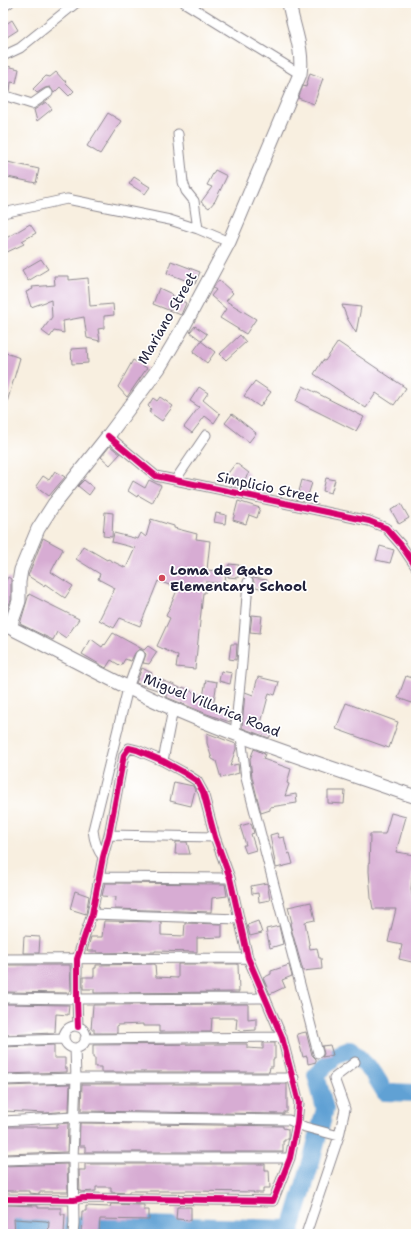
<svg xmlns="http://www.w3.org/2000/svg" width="419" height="1237" font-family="'Shantell Sans',sans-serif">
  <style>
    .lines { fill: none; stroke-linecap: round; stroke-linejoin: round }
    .river { stroke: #61a1d4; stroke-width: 18 }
    .building { fill: #d7acd3 }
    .minor-casing { stroke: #8d888e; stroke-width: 11 }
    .secondary-casing { stroke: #8d888e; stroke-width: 15 }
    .minor { stroke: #fff; stroke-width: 9 }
    .secondary { stroke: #fff; stroke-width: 13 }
    .cycleway-casing { stroke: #fff; stroke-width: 8 }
    .cycleway { stroke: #d6006c; stroke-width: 6 }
    .poi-dot { fill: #d1495b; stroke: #fff; stroke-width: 1.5 }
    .labels { text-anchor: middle; stroke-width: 3.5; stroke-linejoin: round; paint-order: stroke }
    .street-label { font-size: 14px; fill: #22223b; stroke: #fff }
    .poi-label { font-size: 14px; font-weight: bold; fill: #22223b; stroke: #fff; text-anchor: start }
  </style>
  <rect width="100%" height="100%" fill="#fff"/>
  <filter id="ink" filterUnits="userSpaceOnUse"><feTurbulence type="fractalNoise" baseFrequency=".025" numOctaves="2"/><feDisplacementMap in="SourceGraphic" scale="8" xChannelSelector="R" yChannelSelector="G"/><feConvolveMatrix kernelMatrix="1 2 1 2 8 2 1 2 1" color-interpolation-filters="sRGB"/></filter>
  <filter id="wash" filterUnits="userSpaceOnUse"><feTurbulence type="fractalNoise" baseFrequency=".012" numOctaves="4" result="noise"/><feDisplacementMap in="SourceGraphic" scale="16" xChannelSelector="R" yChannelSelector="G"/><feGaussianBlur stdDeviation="0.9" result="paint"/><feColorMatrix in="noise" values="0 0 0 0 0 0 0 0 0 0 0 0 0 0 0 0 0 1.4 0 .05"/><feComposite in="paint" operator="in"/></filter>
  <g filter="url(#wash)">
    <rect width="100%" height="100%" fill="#f8efe0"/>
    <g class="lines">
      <path class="river" d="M3,1222L66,1226
        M79,1225L102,1224L291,1229L310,1166L325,1109L316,1075L337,1054L350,1049L374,1074L385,1092L416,1093"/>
    </g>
    <g id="blocks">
      <path class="building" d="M12,20L18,30L7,37L3,32V26Z
        M3,65L19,69L16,83L11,82L10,91L3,89Z
        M56,72L64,81H66L65,82L74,91L69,96L60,87L54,93L50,87L45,88L37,93L33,89L46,76L50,77Z
        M310,73L323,78L314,104L298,98L303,86L306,87Z
        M46,102L52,109L37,121L34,110Z
        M108,113L121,121L100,154L87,146Z
        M3,161L39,169L36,183L3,176Z
        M215,170L227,176L215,201L209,208L201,202L212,187L207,185Z
        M134,177L150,187L145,194L129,184Z
        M30,224L36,233L22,241L24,244L3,254V240Z
        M41,259L48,269L28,281L22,270Z
        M171,261L200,272L195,284L167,273Z
        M54,276H69V280L88,278L90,306L113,304L114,315L104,316V328L98,329L100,341L87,338L84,317L63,321L64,333L54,331L50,337L42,331L52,317L51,300L31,307L26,292L33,289L32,287L55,285Z
        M219,280L233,293L226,301L256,319L246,334L220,318L226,309L211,296L216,290L213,288Z
        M159,288L172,294L171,295L186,303L181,315L153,304Z
        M342,305L361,307L356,333L347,318Z
        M195,326L207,334L202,341L190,332Z
        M240,335L246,342L226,360L220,354Z
        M201,341L215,352L207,363L193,352Z
        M338,342L406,388L394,405L376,393L366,408L314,374L323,360L325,361Z
        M87,348L88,363L72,364L71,349Z
        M6,353L20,358L5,409H3V363Z
        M133,360L147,368L127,397L118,387Z
        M255,381L271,392L260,407L244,396Z
        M303,386L364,417L356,431L296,401Z
        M199,387L208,393L203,400L220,414L214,423L205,416L192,433L184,427L199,407L190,401Z
        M160,397L173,406L162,421L149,412L151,409L148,406L153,398L157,401Z
        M232,414L256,433L249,442L225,423Z
        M110,446L120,454L110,465L101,457Z
        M236,463L249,473L239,487L225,477Z
        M55,471L65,477L49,496L36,486L43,476L49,480Z
        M326,478L335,480L331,493L323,491Z
        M84,480L94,488L89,495L78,486Z
        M149,480L161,486L152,503L138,495L137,497L128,491L133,481L145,488Z
        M302,480L312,483L307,498L298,495Z
        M238,501L260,508L257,518L249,515L246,524L233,520Z
        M401,504L409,518L399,524L391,510Z
        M105,512L113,513L112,537L103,536Z
        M216,513L226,515L225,524L214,522Z
        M151,519L174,526V528L197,534L196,539L210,541L207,570L226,572L225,584L206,582L205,593H203L195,669L176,667L178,656L157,646L170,618L166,616L178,588L158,581L140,626L120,618L114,628L99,620L115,588L98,579L100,574L76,559L83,546L107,560L108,559L126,568L135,548L112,542L114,533L138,539L141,533L146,537Z
        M43,538L63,549L51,572L73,586L65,598L45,584L44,586L28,576Z
        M380,546L394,550L390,563L376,560Z
        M229,564L239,565L238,578L228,577Z
        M8,577L11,579V600L5,616L3,615V586Z
        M252,578L267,580V589L254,587V582Z
        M29,594L79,619L66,638L57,632L53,640L20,624Z
        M252,615L262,616L260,633L250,632Z
        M113,633L144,650L148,646L157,652L149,664L143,663L146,654L142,650L139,649L135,653L131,661L125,659L121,666L111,660L106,668L82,654L91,639L102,647L104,644L105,645Z
        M231,644H237L236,660L229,659Z
        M142,668L152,673L150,676L172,684L182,689L183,687L203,697L206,680L217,682L213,707L231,713L230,722L207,714L166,697V693L136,683Z
        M221,671L232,673L230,684L219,681Z
        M406,676L416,679V693L412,703L398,698Z
        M258,677L279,682L275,695L269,693L260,727L272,732L269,738L242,728L245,692L253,695Z
        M346,703L398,722L389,748L336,729Z
        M207,733L236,744V749L230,766L238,764L239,773L221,778L216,761L212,759L207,743Z
        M254,749L265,754L263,759L291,769L287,783L289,784L285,796L296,794L297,803L270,807V810L261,813L252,777L250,759Z
        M174,782L193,786L195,790L191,806L170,801Z
        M328,791H345L344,804L328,803Z
        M391,813L406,817L396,852L415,855L411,889L416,921V963L399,959L402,945L388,942L396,909H373L371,898L369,871L370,834H385Z
        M251,823L254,833L251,834L256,850L246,853L243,845H246L240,826Z
        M277,833L279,838L284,837L288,854L290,853L293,864L276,868L270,835Z
        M176,842H187L190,854H175Z
        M105,883L225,884L227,896L212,898L211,912L115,909L116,897L102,896Z
        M267,883L270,900L259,902L258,893L252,894L251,886Z
        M75,891L89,896L86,914L70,909Z
        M311,902L315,920L305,922L310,949L317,948L319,958H321L322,969L303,971L290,924L292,923L288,907Z
        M104,921L161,922V935L184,936L185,923L222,924V937L197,938V952L155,951V952L97,953V951H87L91,937H102Z
        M258,921L262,933L250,936L247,925Z
        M279,926L283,944L270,948L266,929Z
        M24,936L40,937L39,953H23Z
        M155,964L156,977L178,978V964H238L239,992L94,993V989H83V977H94V968H96V965Z
        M3,965H70L71,990L69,991V993L3,992Z
        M289,965L292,976L282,980L285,987L270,994L263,978L271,974V971Z
        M3,1004L69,1005L68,1015L56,1014L55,1032H54V1033L3,1035Z
        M248,1004V1019L256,1018V1030L240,1031L236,1029L237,1018H212L211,1032H159V1026H143V1024L117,1025V1033H94V1029H91L93,1005Z
        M306,1032L312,1055L316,1059V1062L308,1064L307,1056L303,1057L297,1034Z
        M263,1043H275V1059H273V1067H270L269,1072H101V1067H95V1058H93V1045L216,1044H247V1048L263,1049Z
        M54,1045V1058H65V1068H67V1072L3,1074V1047Z
        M330,1045L333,1055L322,1057L324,1054L322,1046Z
        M70,1084L69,1111L46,1113L3,1111V1086Z
        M82,1084H287V1112H284V1114L81,1111Z
        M68,1123L67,1152L3,1154V1127H57V1124Z
        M80,1123L283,1126V1128L288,1129V1139H285V1141H283V1152H85V1146H79Z
        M67,1164L68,1192H39V1194L30,1193V1191H3V1166Z
        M85,1164H265V1170H269L270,1188H263V1193H253L254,1192L192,1191H129V1193L111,1192V1187H96V1191L80,1192L79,1170H85Z
        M111,1204L144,1205V1210H149V1220L100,1219L99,1234H81L82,1211H86V1206L110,1207Z
        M3,1205L38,1206V1208H61V1214H65L64,1234H48L49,1222L46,1221L14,1219L15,1234H4Z
        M177,1207H191V1220L176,1219Z"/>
    </g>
  </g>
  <g filter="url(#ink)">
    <use href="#blocks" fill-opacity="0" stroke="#8d888e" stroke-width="1"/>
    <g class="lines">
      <defs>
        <path id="minor" d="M185,3L300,74
          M3,7L9,3
          M3,56L20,48L76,3
          M3,95L32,104L48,93
          M178,134L183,182L186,191L194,201L198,229
          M3,213L67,199L170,220L198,229L229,242
          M108,436L156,476L369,521L386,528L401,545L416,567
          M176,479L206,435
          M235,734L242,663L248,582
          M241,736L246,778L318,1053
          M163,761L173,709
          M109,835L215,837
          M103,857C96,848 94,840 93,830L128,688L140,655
          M99,877L230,878
          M92,914L239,919
          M3,959L248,958
          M3,998L77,999L266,998
          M64 1037a11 11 0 1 1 22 0a11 11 0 1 1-22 0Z
          M85,1039L282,1037
          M3,1041L64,1039
          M3,1080L76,1078H294
          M3,1121L74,1117L289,1120L305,1127L339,1136
          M3,1160L73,1158H290
          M3,1199L74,1200L83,1198L273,1201L290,1158L297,1123L299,1103L282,1037L248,958L230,878L215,837L203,792L197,781L183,772L163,761L137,750L129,748L124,755L109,835L103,857L92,914L77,959V999L78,1027
          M73,1234L74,1223L73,1158L76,1078L75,1048
          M306,1234L339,1136L345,1109L334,1078L355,1062"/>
        <path id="secondary" d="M3,624C60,652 116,684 174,709C253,743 335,769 416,797
          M10,627L19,601V582L21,570L38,529L54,504L108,436L159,368L184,326L229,242L300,74C304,50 293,27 289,3"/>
      </defs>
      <use href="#minor" class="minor-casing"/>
      <use href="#secondary" class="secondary-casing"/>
      <use href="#minor" class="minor"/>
      <use href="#secondary" class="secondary"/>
      <defs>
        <path id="cycleway" d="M108,436L156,476L369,521L386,528L401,545L416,567
          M3,1199L74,1200L83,1198L273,1201L290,1158L297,1123L299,1103L282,1037L248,958L230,878L215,837L203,792L197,781L183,772L163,761L137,750L129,748L124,755L109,835L103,857L92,914L77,959V999L78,1027"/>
      </defs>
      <use href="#cycleway" class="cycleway-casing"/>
      <use href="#cycleway" class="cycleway"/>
    </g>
  </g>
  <circle class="poi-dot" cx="162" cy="578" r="4"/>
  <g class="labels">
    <g class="street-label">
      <text transform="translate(167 318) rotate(-60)" y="5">Mariano Street</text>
      <text transform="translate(268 487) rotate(12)" y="5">Simplicio Street</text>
      <text transform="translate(212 705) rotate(22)" y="5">Miguel Villarica Road</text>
    </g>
    <g class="poi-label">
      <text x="170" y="575">Loma de Gato<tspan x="170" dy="16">Elementary School</tspan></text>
    </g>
  </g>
  <rect width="419" height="1237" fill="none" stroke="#fff" stroke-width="16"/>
</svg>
